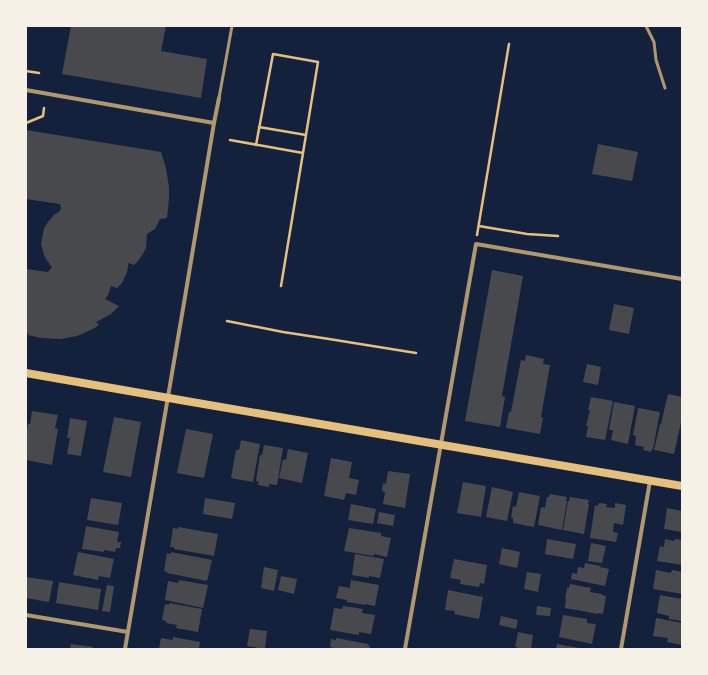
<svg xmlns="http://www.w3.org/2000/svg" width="708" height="675" font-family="Figtree,sans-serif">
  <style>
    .building { fill: #48494c }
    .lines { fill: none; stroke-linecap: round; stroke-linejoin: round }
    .path { stroke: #e5c07b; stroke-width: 2.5 }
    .service { stroke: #b1986c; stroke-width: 3 }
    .minor { stroke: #b1986c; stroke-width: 4 }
    .secondary { stroke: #e5c07b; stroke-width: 8 }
  </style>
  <rect width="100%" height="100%" fill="#14213d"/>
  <path class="building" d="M71,26H166L161,51L207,59L201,98L62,74Z
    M26,130L161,152L166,168L169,187V199L167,218L160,219L155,229L147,234L146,248L143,254L137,262L134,265L128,263V267L127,272L122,283L117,288L111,286L108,295L105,299L119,306L111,314L96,322L99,325L93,329L77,336L61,339L41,338L28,335L26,329V269L48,272L52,267L50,265L44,255L41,244L42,239L44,228L48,222L54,215L60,211L61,208L60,204L26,199Z
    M598,144L638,152L632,181L592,174Z
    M492,270L523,276L502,396L505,397L500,427L465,421Z
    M614,304L634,308L629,334L609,330Z
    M526,355L544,359L543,364L550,365L541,417L543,418L540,434L506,428L509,412H511L521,360L525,361Z
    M587,364L601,367L598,385L583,382Z
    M668,394L682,397V418L674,454L654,450L660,424H661Z
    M591,397L613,401L605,440L586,437L588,426H586L590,410H588Z
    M614,402L635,406L628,444L611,440L613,430H609Z
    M638,408L660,412L653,449H652L651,452L643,450L644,447L635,445L636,436L633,435Z
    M32,411L58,415L55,428L58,429L52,465L26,460V434L28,424H30Z
    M114,417L141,422L131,477L103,472Z
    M70,418L87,421L81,456L67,454L70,438H67Z
    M186,429L213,434L204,478L177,473Z
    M241,440L260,444L253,482L231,478L236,450H239Z
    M264,445L283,448L277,485L269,484V487L258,485L259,482L256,481L260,455H262Z
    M288,449L308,453L302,483L279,478L283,459L286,460Z
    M331,458L352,462L349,478L359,480L356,495L346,493L344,500L324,496Z
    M388,471L410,474L405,508L383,504L385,492L382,491L383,483L386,484Z
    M463,482L486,486L481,517L457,513Z
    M492,487L513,492L507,521L486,517Z
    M519,492L540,496L534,527L513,523V518H511L513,506L516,507Z
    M550,494L567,497L566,501H567L562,530L538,525L541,507L545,508L547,497H549Z
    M570,497L589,500L588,504H589L584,534L563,530L568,501H569Z
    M91,498L122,503L118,525L87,520Z
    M205,498L235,503L232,519L203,514Z
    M599,503L607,504L606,507L615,508V503L626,505L623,525L614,523L613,532L618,533L616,542L590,538L595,505L598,506Z
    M351,504L376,509L373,524L348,520Z
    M667,508L682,511V532L664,529Z
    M379,512L395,515L393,526L377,523Z
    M86,526L119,532L117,542H121L120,548H116L115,552L104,550V552L82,549Z
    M178,527L218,534L214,556L174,549V547H170L173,528L178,529Z
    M349,528L381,533V536L391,538L387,557L374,554V556L344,551Z
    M547,539L576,544L573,559L545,554Z
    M665,539L674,541L675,539L682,540V565L657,561L660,546L664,547Z
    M591,543L606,546L602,563L588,561Z
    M502,548L520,552L517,568L499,564Z
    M78,552L114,559L110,578L99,576L98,580L73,575Z
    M171,552L212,560L207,581L167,573V572L164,571L167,553L171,554Z
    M355,554L384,559L380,578L369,576V578L352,575Z
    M454,559L487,565L484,584L480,583L479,587L460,584L461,580L450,578Z
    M585,563L600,566V567L609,569L605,586L571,579L572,573L577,574L578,567L584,568Z
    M264,567L278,570L274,591L261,588Z
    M656,570L671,573L672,570L682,572V594L653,589Z
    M527,572L541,574L538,592L524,589Z
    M281,576L297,579L294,594L278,590Z
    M26,577L53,581L49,602L26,598Z
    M179,580L208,585L203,608L165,600L168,581L178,583Z
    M351,580L379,585L375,606L365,604V605L347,602V600L336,598L339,586L350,588Z
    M59,582L101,589L98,610L56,603Z
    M570,584L591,588L590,592L602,594V595L606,596L603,614L598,613V614L565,608L566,599H565L567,588H569Z
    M107,585L114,586L110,612L102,611Z
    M448,590L483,597L479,619L454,614L455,611L445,610Z
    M660,595L682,599V621L669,619V616L657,613Z
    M169,603L202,609L198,632L176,628L177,625L166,623V621L162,620L165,604L169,605Z
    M343,606L363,609L362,613L375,615L371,634L359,632V635L330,630L334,608L342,609Z
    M537,606L551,608L550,616L536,615Z
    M563,615L587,619V623L596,624L592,644L559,637Z
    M501,616L518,620L516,629L499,625Z
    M656,618L682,623V645L667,642L668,638L653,636Z
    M250,629L267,631L265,649L247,646Z
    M518,632L533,635L531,649H523L515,647Z
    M173,637L200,642L199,649H159L161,638L173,640Z
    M336,638L368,644L371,649H334V648L330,647L331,639L336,640Z
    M71,644L93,647V649H70Z
    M557,644L579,648V649H556Z"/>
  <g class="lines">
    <path class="path" d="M26,71L39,73
      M26,123L43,116L44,108
      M259,127L306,135
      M230,140L303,153L281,286
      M256,145L273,54L318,62L303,153
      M479,226L527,234L558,236
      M477,235L509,44
      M227,321L283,332L329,339L416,353"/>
    <path class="service" d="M646,26L654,42L656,60L665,88
      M219,98L232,26"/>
    <path class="minor" d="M26,90L214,123
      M26,615L128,632
      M125,649L185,297L214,123L219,98
      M405,649L476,244L682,279
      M621,649L650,481"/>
    <path class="secondary" d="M26,373L186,401L425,442L682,486"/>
  </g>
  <rect width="708" height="675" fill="none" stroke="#f6f1e7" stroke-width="54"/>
</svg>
